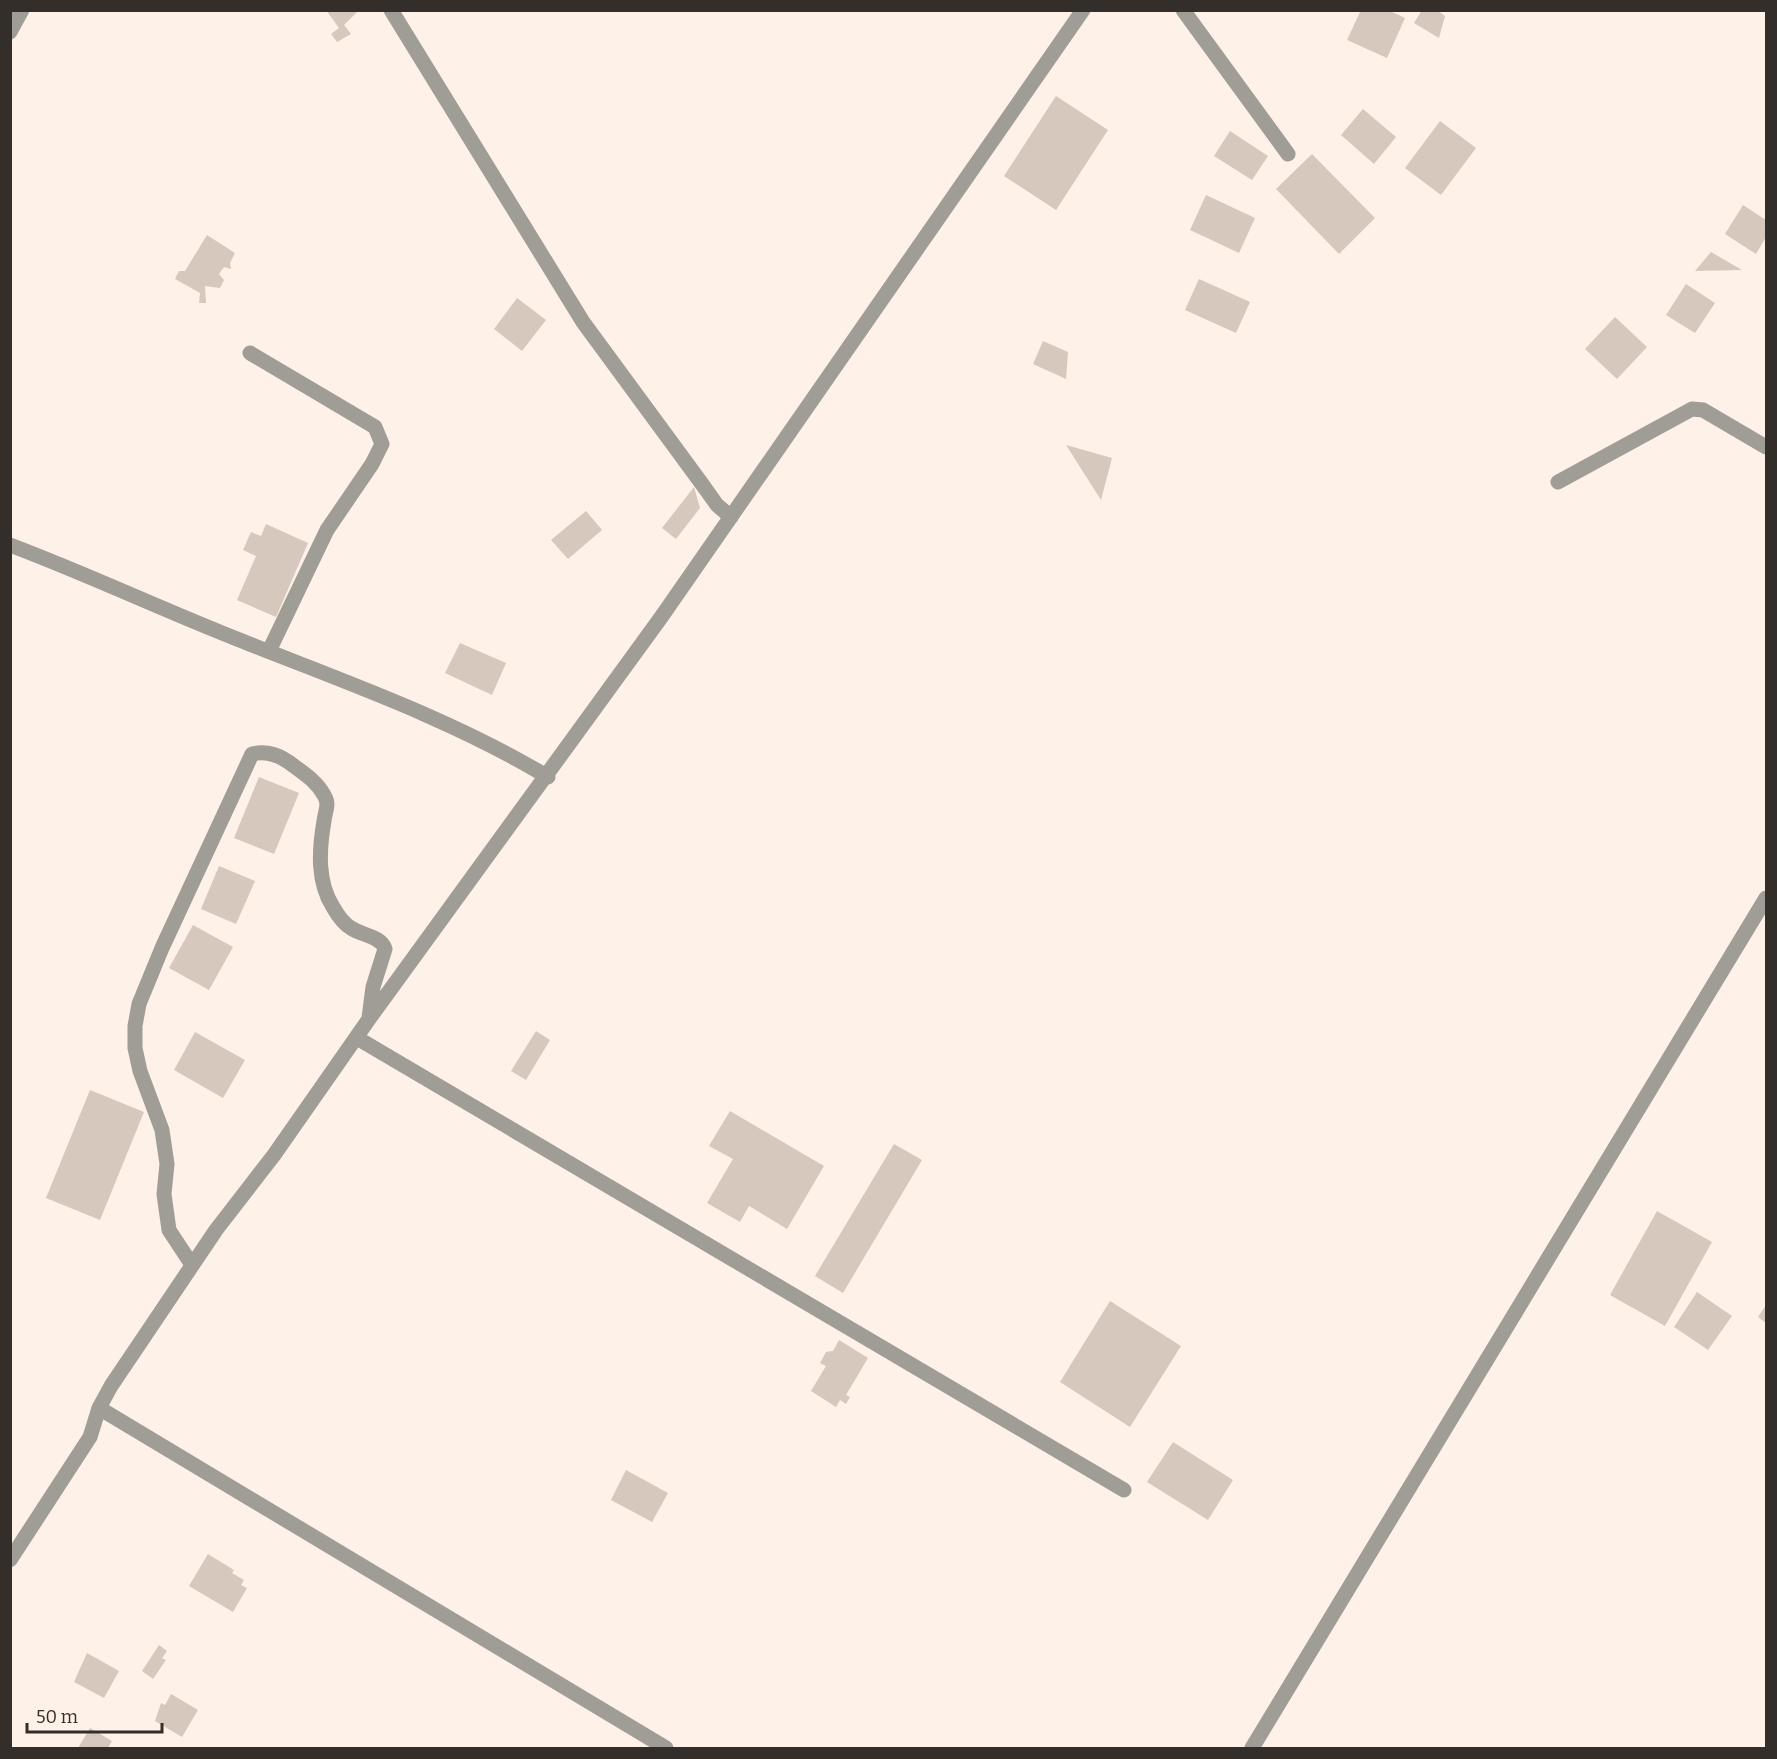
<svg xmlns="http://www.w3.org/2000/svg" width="1777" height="1759" font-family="Bitter,serif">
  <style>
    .building { fill: #d6c8bd }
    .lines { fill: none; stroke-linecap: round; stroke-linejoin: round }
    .minor { stroke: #a09c96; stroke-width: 15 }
  </style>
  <rect width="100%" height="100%" fill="#fdf1e8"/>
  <path class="building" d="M326,10H359L344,25L351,34L337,42L331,34L339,28Z
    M1361,10H1388L1405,18L1387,58L1347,40Z
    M1422,10H1437L1445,16L1439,38L1414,23Z
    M1056,96L1108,130L1056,210L1004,176Z
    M1363,109L1396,137L1374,164L1341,135Z
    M1440,121L1476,148L1441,195L1405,168Z
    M1230,131L1268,156L1252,180L1214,156Z
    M1312,154L1375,218L1339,254L1276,189Z
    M1206,195L1255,218L1239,253L1190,230Z
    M1743,205L1766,220V237L1756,254L1725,234Z
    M207,235L235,253L230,263L231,269L224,267L219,274L224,280L220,288L205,286L206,303H199L200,293L175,279L179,271H185Z
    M1711,252L1742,270L1695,271Z
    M1199,279L1250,302L1236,333L1185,310Z
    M1686,284L1715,303L1695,333L1666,315Z
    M517,298L546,320L522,351L494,329Z
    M1615,317L1647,347L1617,379L1585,349Z
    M1043,341L1068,352L1066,379L1033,364Z
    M1066,445L1112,458L1101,500Z
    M694,487L700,508L676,539L662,528Z
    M586,511L602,530L568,559L551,540Z
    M266,524L308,543L276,617L237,600L256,556L243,550L251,532L261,536Z
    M460,643L506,663L492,695L445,673Z
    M259,777L299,793L274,854L234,838Z
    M219,866L255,881L236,924L201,909Z
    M193,925L233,947L209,990L169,968Z
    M536,1031L550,1040L526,1080L511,1071Z
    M195,1032L245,1060L223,1098L174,1070Z
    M90,1090L144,1112L100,1220L46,1198Z
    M730,1111L824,1166L787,1229L749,1206L740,1222L707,1203L733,1159L709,1146Z
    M894,1144L922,1160L843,1293L815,1276Z
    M1657,1211L1712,1242L1665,1326L1610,1295Z
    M1697,1292L1732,1316L1708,1350L1674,1327Z
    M1110,1301L1181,1346L1130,1427L1060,1382Z
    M1766,1305V1323L1758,1317Z
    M839,1340L868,1358L846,1395L850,1397L846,1404L840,1400L836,1407L811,1391L826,1366L820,1363L826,1352L833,1351Z
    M1173,1442L1233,1480L1208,1520L1147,1482Z
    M626,1470L668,1493L652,1522L611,1500Z
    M208,1554L234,1570L232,1573L244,1580L241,1585L247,1588L233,1612L189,1586Z
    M159,1645L167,1651L162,1658L166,1660L153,1679L142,1671Z
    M87,1653L119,1671L104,1698L74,1682Z
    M171,1694L198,1710L182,1737L155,1721L161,1703L165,1705Z
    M90,1728L112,1741L108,1748H78Z"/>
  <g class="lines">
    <path class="minor" d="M391,10L583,322L702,484L717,505L731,517
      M1183,10L1288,154
      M10,32L22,10
      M250,353L375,427L382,444L372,464L327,530L269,651
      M1558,482L1692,409L1703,410L1766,447
      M10,545C87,574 161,609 237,639C342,681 450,718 548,777
      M357,1038L1124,1490
      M192,1265L169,1230L164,1194L167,1164L162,1130L140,1071L135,1048V1026L139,1004L162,948L252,754C268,750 281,756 294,766C305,774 317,782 324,795C330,805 325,811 324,821C319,850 317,882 333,907C337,914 344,924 351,928C361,935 381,936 385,949L373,987L369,1018
      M99,1408L666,1748
      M10,1560L90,1437L99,1408L111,1386L216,1230L274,1155L369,1019L662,616L1083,10
      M1252,1748L1766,898"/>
  </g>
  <rect width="1777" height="1759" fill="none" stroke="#342e2a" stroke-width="24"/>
  <path d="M27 1723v9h135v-9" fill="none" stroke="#342e2a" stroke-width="3"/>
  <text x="36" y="1723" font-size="18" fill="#342e2a" stroke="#fdf1e8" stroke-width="4.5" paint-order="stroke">50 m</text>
</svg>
